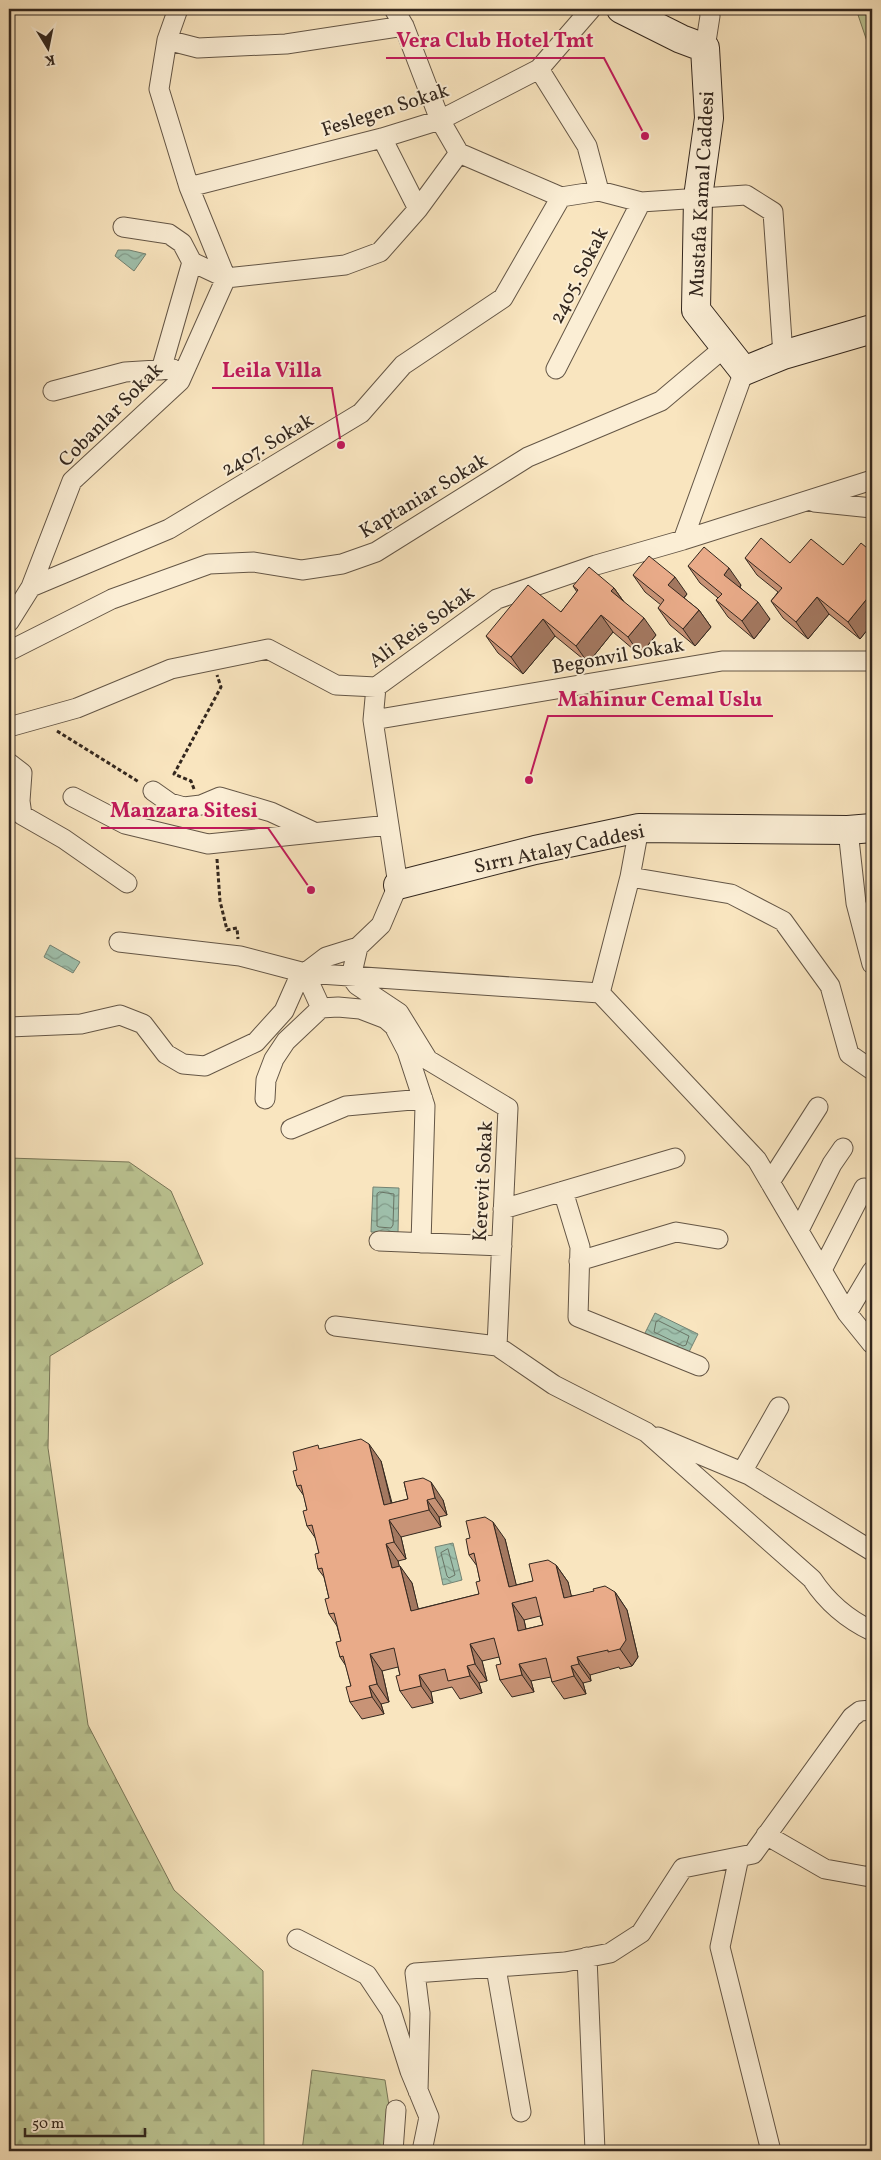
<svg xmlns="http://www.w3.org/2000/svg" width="881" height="2160" font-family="Vollkorn,serif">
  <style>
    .green { fill: #bcc593; stroke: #787658 }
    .forest { fill: url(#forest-firs); stroke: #787658 }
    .water { fill: url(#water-waves); stroke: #748373 }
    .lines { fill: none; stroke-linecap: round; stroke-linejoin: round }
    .shore { stroke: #697465; stroke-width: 1 }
    .street-casing { stroke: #645646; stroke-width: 21 }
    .secondary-casing { stroke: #33271e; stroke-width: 30 }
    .path { stroke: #33271e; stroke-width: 3; stroke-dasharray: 4 2.5; stroke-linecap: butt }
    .street { stroke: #fbeed5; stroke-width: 19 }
    .secondary { stroke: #fbeed5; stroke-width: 28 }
    .wall { fill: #c89376; stroke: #33271e; fill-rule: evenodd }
    .shaded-wall { fill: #a37860; stroke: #33271e }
    .building { fill: #e9ab89; stroke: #33271e; fill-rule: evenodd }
    .labels { text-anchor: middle; stroke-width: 4; stroke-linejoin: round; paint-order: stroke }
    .street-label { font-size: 20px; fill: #33271e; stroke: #fbeed5 }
    .leader { fill: none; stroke: #c2185b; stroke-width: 2 }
    .callout-dot { fill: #c2185b; stroke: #fbeed5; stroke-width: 2 }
    .callout-label { font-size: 21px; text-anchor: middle; font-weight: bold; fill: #c2185b; stroke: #fbeed5; stroke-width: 4; stroke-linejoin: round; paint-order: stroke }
  </style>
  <defs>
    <pattern id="forest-firs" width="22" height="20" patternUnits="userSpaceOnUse" patternTransform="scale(1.25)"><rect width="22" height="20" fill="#bcc593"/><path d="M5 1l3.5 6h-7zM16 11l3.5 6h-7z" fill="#a2a97e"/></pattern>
    <pattern id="water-waves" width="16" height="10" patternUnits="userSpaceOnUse" patternTransform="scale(1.25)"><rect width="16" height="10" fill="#9fc0ac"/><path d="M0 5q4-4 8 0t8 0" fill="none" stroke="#829c8b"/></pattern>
  </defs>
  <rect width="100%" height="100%" fill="#f9e5bf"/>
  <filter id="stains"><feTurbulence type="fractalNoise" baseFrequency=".004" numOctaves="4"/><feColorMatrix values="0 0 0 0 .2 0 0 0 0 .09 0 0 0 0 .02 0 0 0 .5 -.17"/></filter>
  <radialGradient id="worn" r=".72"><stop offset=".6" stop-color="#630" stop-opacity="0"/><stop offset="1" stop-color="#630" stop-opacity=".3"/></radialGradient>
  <path class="green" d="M856,9H872V56Z"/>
  <path class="forest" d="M9,1158L129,1162L171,1191L203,1264L50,1356L48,1448L88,1725L174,1890L263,1971L264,2151H9Z
    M312,2070L385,2080L396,2151H302Z"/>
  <path class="water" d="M118,250H129L146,254L134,271L115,256Z
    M50,945L80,962L73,973L44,957Z
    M373,1187L399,1188L398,1233L371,1232Z
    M655,1313L698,1334L688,1354L645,1333Z
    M453,1543L462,1580L443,1585L435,1547Z"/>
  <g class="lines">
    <path class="shore" d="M380,1192L394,1194L393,1225L391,1228L379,1227L377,1226V1194Z
      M659,1321L689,1336L686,1345L683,1346L654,1332L656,1322Z
      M448,1549L455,1575L449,1578L447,1576L441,1553Z"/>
    <defs>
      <path id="street" d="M394,9L404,26L440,120L459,153
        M167,40L198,48L286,44L404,26
        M705,48L710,16L709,9
        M539,69L587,146L599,191
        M382,138L418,209
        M459,153L561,197L599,191L641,202L746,195L773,212L783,355
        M189,187L382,138L440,120L539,69L591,9
        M123,227L169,234L182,243L192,262L161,370
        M192,262L226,278L345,265L380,252L418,209L459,153
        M556,369L641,202
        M53,391L125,372L173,369
        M814,502L872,508
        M683,540L744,371
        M31,587L169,529L361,413L403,365L503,298L561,197
        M9,622L31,587L72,481L180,381L226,278L189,187L159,89L167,40L178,9
        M9,651L112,599L209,564L254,562L302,570L342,564L376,552L528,457L661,401L725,347
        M376,687L373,720L398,885L381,925L358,947L351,977L357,985L399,1013L428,1060L508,1108L497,1346
        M373,720L722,661H872
        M9,727L77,708L171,669L268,649L336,685L376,687L497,599L596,565L683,540L872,480
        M9,763L22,773L20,801L22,815L64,839L127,883
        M153,791L170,803L184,807L201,805L220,797L271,812L314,832
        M73,797L125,824L208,844L389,825
        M639,828L630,877L731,894L783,921L830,986L849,1054L872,1070
        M848,830L856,903L872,964
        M119,942L240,956L305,973L600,993L757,1160L847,1313L872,1344
        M305,973L321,1008
        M600,993L630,877
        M9,1027L81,1024L120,1015L143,1024L166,1054L183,1064L205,1066L256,1042L284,1011L296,984L305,973L326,957L358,947
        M265,1099L266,1080L274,1059L286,1041L321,1008L338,1007L360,1009L386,1019L394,1026L407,1051L425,1106L421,1243
        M291,1129L346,1106L423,1099
        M770,1182L818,1107
        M563,1191L580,1247L578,1317L699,1366
        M503,1209L675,1158
        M799,1230L832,1164L843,1148
        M379,1241L502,1246
        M579,1261L676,1232L718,1239
        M822,1270L864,1188
        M847,1313L872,1271
        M335,1326L497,1346L554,1385L646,1432L812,1579C827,1602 847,1619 872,1631
        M658,1437L749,1475L872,1551
        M742,1472L779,1407
        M766,1835L825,1869L870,1877L872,1874
        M739,1857L720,1947L771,2151
        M297,1939L367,1975L391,2011L410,2071L429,2117L422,2151
        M587,1957L595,2151
        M496,1968L521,2112
        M418,2091L420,2013L415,1973L565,1962L610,1953L641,1933L683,1868L753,1854L852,1717L860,1711L872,1710
        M393,2151L396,2110"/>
      <path id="secondary" d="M621,9L681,39L705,48L709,118L698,197L696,310L744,371L783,355L872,329
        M398,885L535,850L639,828L848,830L872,828"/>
    </defs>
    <use href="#street" class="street-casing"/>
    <use href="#secondary" class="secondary-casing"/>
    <path class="path" d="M57,731L139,782
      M194,789L191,781L174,774L221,687L217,675
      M217,859L220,901L227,930L237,928L238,939"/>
    <use href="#street" class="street"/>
    <use href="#secondary" class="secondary"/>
  </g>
  <path class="wall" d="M872,552V624L860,639L829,614L808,639L783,618L771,601L778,592L757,575L745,558L790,563L843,565Z
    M688,566L741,585L740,587L770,619L754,639L728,617L716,600L718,598L700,583Z
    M633,575L687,594L684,598L699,610L711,627L695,646L670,625L658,608L661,605L645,592Z
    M573,586L614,588L624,602L656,635L640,655L613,632L588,663L555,636L523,674L498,653L486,636L561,612L577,592Z
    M321,1449L381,1461L392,1503L408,1499L404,1482L443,1500L447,1515L439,1517L441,1527L401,1537L406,1559L398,1561L399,1566L412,1583L418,1609L479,1594L480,1581L477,1566L469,1555L505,1539L516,1585L533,1581L556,1565L568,1582L571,1596L615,1592L627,1610L638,1657L632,1666L620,1669L619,1667L590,1675L591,1681L583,1683L586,1694L564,1699L552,1682L551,1677L531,1681L534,1692L512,1697L500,1680L501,1664L499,1657L482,1661L487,1681L479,1683L482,1693L460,1699L452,1687L431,1692L433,1703L412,1708L400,1691V1675L398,1667L382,1671L389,1702L381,1704L384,1714L362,1719L350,1702L351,1686L346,1666L340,1657L341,1641L337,1626L329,1614V1598L324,1577L318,1569L319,1553L316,1539L307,1526V1510L304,1496L297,1486V1470ZM540,1616L543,1625L526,1629L524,1620Z"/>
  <path class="shaded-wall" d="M729,568L741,585L736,592L724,575Z
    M675,577L687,594L680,602L668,585Z
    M614,588L626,605L611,591Z
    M870,595L872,599V624L860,639L848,622Z
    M817,597L829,614L808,639L796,622Z
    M758,602L770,619L754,639L742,621Z
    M699,610L711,627L695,646L683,629Z
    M601,615L613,632L588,663L576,646Z
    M644,618L656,635L640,655L628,637Z
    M543,619L555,636L523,674L511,657Z
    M369,1444L381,1461L395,1519L384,1505Z
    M431,1482L443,1500L447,1515L435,1498Z
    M427,1500L439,1517L441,1527L429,1510Z
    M389,1520L401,1537L406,1559L394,1542Z
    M493,1522L505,1539L520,1600L509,1587Z
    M386,1544L398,1561L404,1585L392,1568Z
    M556,1565L568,1582L576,1615L564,1598Z
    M400,1566L412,1583L423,1628L411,1611Z
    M615,1592L627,1610L638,1657L632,1666L620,1649Z
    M512,1603L524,1620L530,1648L518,1631Z
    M470,1644L482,1661L487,1681L475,1664Z
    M370,1654L382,1671L389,1702L377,1684Z
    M577,1657L590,1675L591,1681L579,1664Z
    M519,1664L531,1681L534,1692L522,1675Z
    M467,1666L479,1683L482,1693L470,1676Z
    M571,1666L583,1683L586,1694L574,1676Z
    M419,1675L431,1692L433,1703L421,1686Z
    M369,1686L381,1704L384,1714L372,1697Z"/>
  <path class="building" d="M761,538L790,563L811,539L843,565L861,543L872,552V597L870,595L848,622L817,597L796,622L771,601L782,588L745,558Z
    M704,547L729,568L724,575L758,602L742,621L716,600L722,594L688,566Z
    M649,556L675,577L668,585L699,610L683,629L658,608L664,600L633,575Z
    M589,567L614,588L611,591L644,618L628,637L601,615L576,646L543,619L511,657L486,636L528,585L561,612L578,590L573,586Z
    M361,1439L369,1444L384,1505L408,1499L404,1482L423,1478L431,1482L435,1498L427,1500L429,1510L389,1520L394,1542L386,1544L392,1568L400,1566L411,1611L479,1594L476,1582L480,1581L474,1553L469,1555L466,1539L470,1538L466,1521L485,1517L493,1522L509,1587L533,1581L529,1564L548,1560L556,1565L564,1598L594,1591L593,1589L605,1586L615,1592L626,1640L620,1649L608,1652V1650L577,1657L579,1664L571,1666L574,1676L552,1682L546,1658L519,1664L522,1675L500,1680L496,1665L501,1664L494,1638L470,1644L475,1664L467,1666L470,1676L448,1681L445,1669L419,1675L421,1686L400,1691L396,1676L400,1675L394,1648L370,1654L377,1684L369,1686L372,1697L350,1702L346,1687L351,1686L343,1656L340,1657L336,1642L341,1641L334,1613L329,1614L325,1599L329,1598L322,1568L318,1569L315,1554L319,1553L312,1525L307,1526L303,1511L307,1510L301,1485L297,1486L293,1471L297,1470L293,1452L318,1445L319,1449ZM536,1597L543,1625L518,1631L512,1603Z"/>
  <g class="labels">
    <g class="street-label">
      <text transform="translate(385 109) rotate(-18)" y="7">Feslegen Sokak</text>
      <text transform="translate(701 194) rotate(-87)" y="7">Mustafa Kamal Caddesi</text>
      <text transform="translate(578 275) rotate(-63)" y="7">2405. Sokak</text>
      <text transform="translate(110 414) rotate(-45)" y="7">Cobanlar Sokak</text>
      <text transform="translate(267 444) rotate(-31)" y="7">2407. Sokak</text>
      <text transform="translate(423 495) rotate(-31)" y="7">Kaptaniar Sokak</text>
      <text transform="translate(421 626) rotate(-36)" y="7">Ali Reis Sokak</text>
      <text transform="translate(618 655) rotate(-10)" y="7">Begonvil Sokak</text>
      <text transform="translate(559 848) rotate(-12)" y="7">Sırrı Atalay Caddesi</text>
      <text transform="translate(482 1181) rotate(-87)" y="7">Kerevit Sokak</text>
    </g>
  </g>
  <path class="leader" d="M645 136L604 58H386M341 445L332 388H212M529 780L548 716H773M311 890L268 828H101"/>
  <g class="callout-dot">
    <circle cx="645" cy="136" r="5"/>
    <circle cx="341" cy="445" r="5"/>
    <circle cx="529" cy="780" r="5"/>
    <circle cx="311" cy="890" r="5"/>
  </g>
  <g class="callout-label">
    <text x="495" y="47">Vera Club Hotel Tmt</text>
    <text x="272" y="377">Leila Villa</text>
    <text x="660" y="706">Mahinur Cemal Uslu</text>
    <text x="184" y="817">Manzara Sitesi</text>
  </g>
  <rect width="881" height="2160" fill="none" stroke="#f9e5bf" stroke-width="30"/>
  <rect x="10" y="10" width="861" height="2140" fill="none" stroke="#33271e" stroke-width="2.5"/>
  <rect x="15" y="15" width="851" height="2130" fill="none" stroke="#33271e"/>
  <g transform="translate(48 48) rotate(170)" stroke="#fbeed5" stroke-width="4" paint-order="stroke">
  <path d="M0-4L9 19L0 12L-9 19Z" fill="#33271e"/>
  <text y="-8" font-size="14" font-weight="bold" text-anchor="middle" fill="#33271e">K</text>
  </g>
  <path d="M25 2128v8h120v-8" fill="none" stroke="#33271e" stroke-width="2.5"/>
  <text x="32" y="2128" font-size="15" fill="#33271e" stroke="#fbeed5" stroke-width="4" paint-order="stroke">50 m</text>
  <rect width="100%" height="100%" filter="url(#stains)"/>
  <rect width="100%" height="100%" fill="url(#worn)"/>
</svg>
